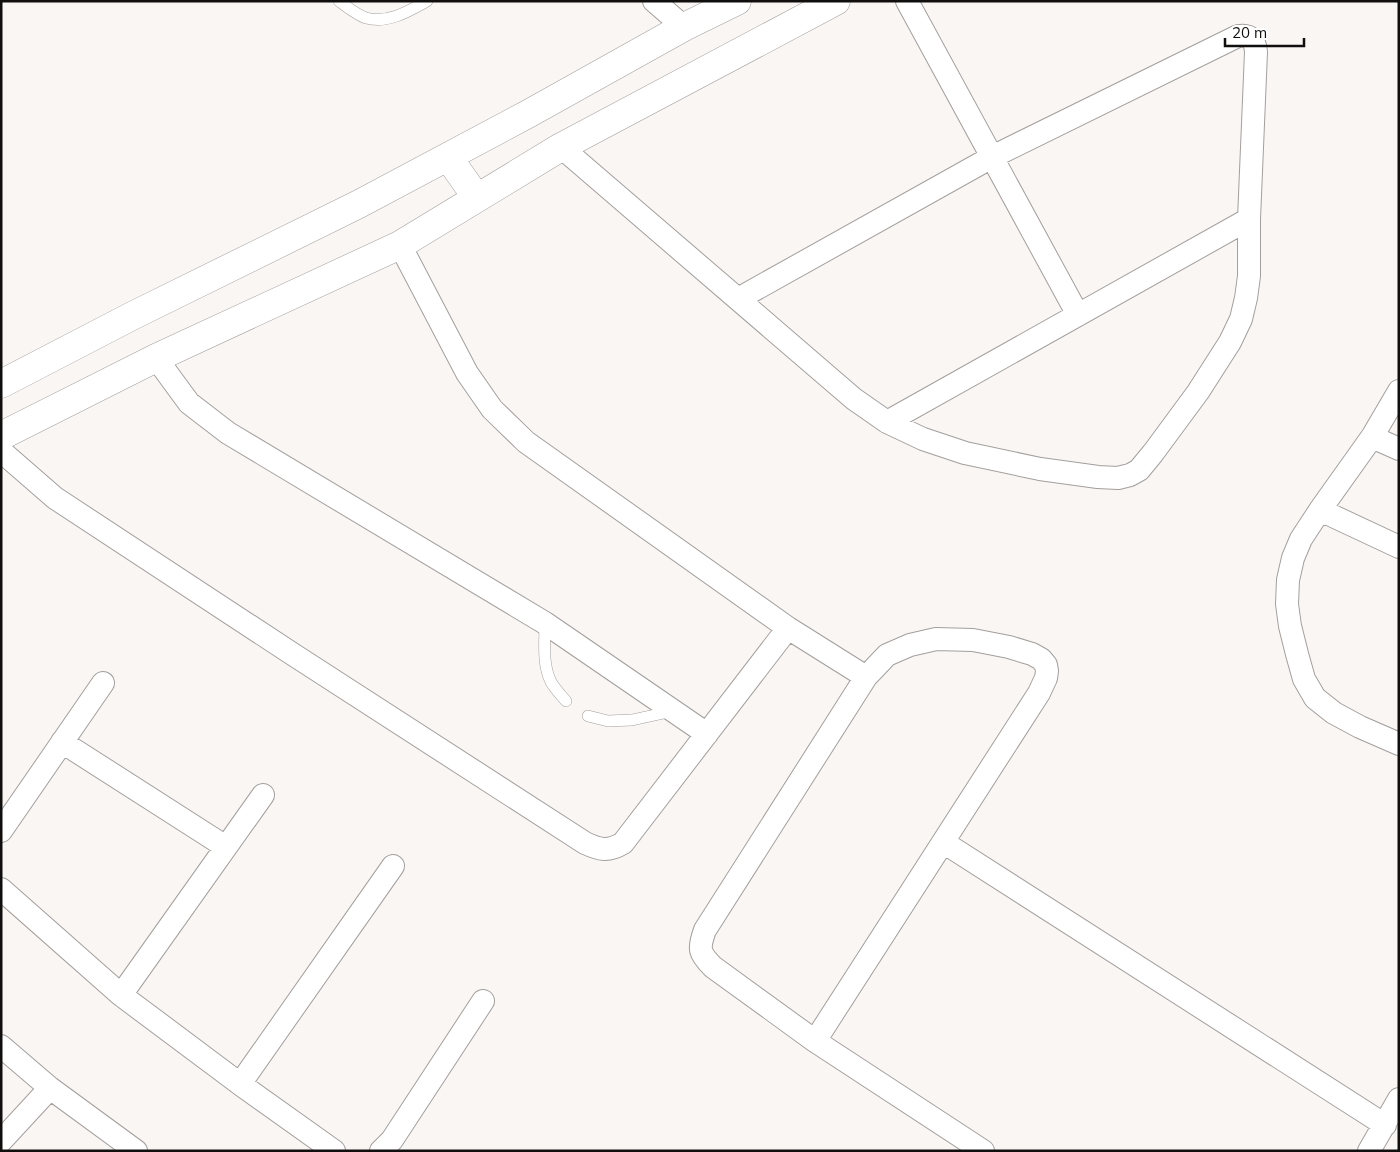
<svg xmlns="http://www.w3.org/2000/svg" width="1400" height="1152" font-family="Mulish,sans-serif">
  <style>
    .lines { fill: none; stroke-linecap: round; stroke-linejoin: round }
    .lane-casing { stroke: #a39f9d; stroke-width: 12 }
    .street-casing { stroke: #a39f9d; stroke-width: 24 }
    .primary-casing { stroke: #a39f9d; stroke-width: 29 }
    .lane { stroke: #fff; stroke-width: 11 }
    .street { stroke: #fff; stroke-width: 22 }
    .primary { stroke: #fff; stroke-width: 28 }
  </style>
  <rect width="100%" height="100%" fill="#faf6f4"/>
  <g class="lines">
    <defs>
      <path id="lane" d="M339,1C347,7 357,15 366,18C388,24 409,11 427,1
        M545,623C545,642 542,664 551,682C555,689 561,695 566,701
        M588,716L608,721L632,720L673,711"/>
      <path id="street" d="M654,1L684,27
        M907,1L1078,315
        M561,147L854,399L887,422L923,439L965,453L1040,469L1098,477L1118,478L1130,475L1139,470L1153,453L1198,392L1230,342L1241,319L1246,298L1249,276V219L1256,52C1255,40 1251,34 1238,36L992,157L738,299
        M400,245L467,373L492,409L526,442L788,628L866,677
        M156,358L189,403L228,433L545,623L707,734
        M1399,391L1372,437L1320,510L1301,539L1293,558L1288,580L1287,604L1290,626L1297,654L1304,679L1315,698L1334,713L1360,727L1399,744
        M887,422L1249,219
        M1372,437L1399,449
        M1,451L55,498L294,655L585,843C600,850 608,852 623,843L788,628
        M1320,510L1399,547
        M62,742L226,847
        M1,831L103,683
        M943,842L1385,1125
        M1,889L121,995L240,1084L334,1151
        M121,995L263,795
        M815,1041L1039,693L1046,678L1047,671L1046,665L1041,659L1032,654L1009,647L973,640L936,639L910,645L887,655L866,677L705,930C698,949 699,953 713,967L815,1041L983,1151
        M1,1046L50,1088L136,1151
        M240,1084L393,866
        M1,1141L50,1088
        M381,1151L392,1140L483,1001
        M1369,1151L1399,1099"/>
      <path id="primary" d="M448,157L477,198
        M1,384L132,316L359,204L528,114L684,27L737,1
        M1,436L156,358L400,245L561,147L836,1"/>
    </defs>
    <use href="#lane" class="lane-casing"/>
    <use href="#street" class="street-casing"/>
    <use href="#primary" class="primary-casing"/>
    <use href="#lane" class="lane"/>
    <use href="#street" class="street"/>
    <use href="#primary" class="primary"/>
  </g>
  <rect width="1400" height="1152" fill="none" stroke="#100f0e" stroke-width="5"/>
  <path d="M1225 38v8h79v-8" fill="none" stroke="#100f0e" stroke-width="2.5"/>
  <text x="1232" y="38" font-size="15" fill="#100f0e" stroke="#ffffff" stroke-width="4" paint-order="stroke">20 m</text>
</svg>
